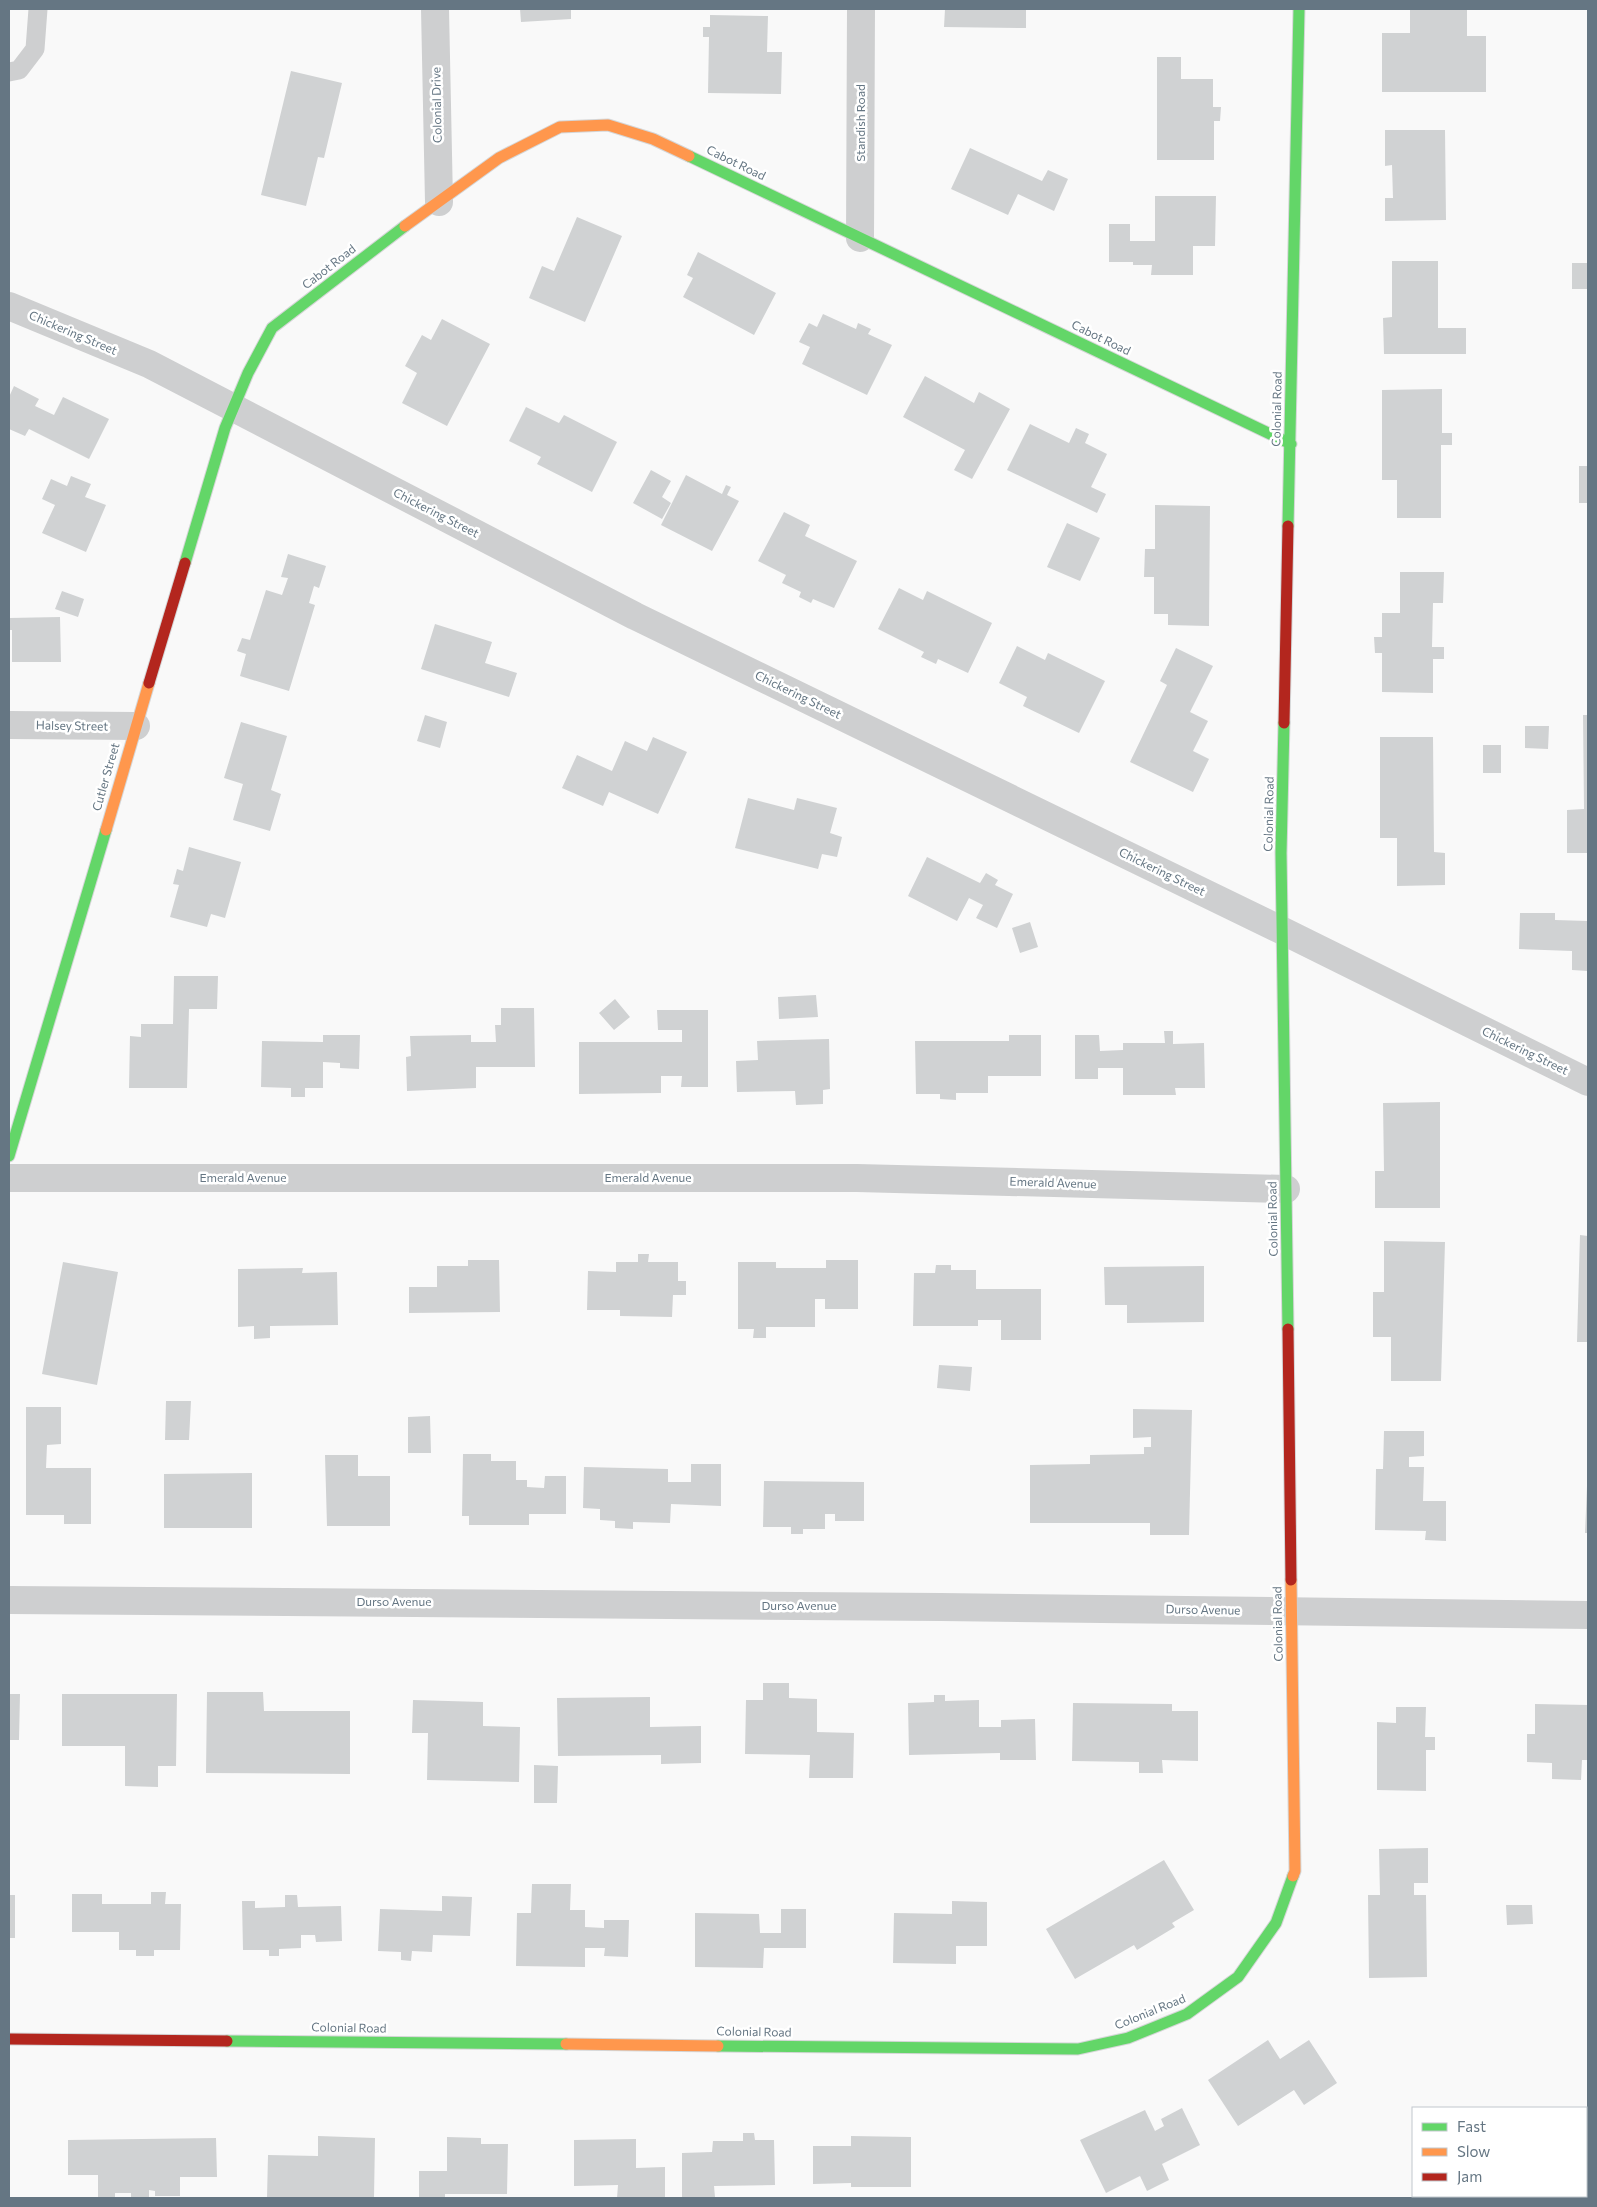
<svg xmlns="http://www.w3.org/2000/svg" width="1597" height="2207" font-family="Commissioner,sans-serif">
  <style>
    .green { fill: #e8ebe6 }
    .building { fill: #d0d2d3 }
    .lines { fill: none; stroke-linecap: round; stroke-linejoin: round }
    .fast-casing { stroke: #d5d6d7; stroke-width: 13 }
    .slow-casing { stroke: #d5d6d7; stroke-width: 13 }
    .jam-casing { stroke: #d5d6d7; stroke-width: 13 }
    .lane { stroke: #cecfd0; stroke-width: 19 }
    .street { stroke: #cecfd0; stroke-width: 28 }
    .fast { stroke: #63d668; stroke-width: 11 }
    .slow { stroke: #ff974d; stroke-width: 11 }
    .jam { stroke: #b3261e; stroke-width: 11 }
    .labels { text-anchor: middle; stroke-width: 5; stroke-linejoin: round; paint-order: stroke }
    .street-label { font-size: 12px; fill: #657683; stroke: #fff }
  </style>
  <rect width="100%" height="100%" fill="#f9f9f9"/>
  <path class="green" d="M1588,2132V2198H1462L1466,2196H1586V2133Z"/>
  <path class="building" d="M520,9H571V19L521,22Z
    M945,9H1026V28L944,27Z
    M1410,9H1467V36H1486V92H1382V33H1410Z
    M710,15L768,16L767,52H782L781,94L708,93L709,37H703V27H710Z
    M1157,57H1181V79H1213V107H1221L1220,121H1214V160H1157Z
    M291,71L342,83L324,158L318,157L306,206L261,195Z
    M1385,130H1445L1446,220L1385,221V198H1393L1392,165L1385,166Z
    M970,148L1042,181L1048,170L1068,179L1054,211L1018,194L1008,215L951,189Z
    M1155,196H1216L1215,246H1193V275H1151L1152,265H1133V262H1109V224H1130V241H1155Z
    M577,217L622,236L585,322L529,298L542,266L554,271Z
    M698,252L776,293L754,335L683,297L693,278L687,275Z
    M1392,261H1438V328H1466V354H1384L1383,318L1392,317Z
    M1572,263H1588V289H1572Z
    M823,314L856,329L858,323L871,329L868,334L892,345L867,395L802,364L810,347L799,342L809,323L817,327Z
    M442,319L490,344L447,426L402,403L417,373L405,366L422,335L431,340Z
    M925,376L974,403L979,392L1010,409L972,479L954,470L965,450L903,417Z
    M14,386L39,399L35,406L54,415L63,397L109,419L89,459L29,429L25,436L9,429V397Z
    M1442,389V433H1452V445H1441V518H1397V480H1382V390Z
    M526,407L559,423L564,415L617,442L592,492L537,464L541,457L509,441Z
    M1030,424L1069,443L1076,428L1089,434L1085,443L1107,454L1091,487L1106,494L1097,513L1007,470Z
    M1579,466H1588V503H1579Z
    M651,470L671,481L662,497L671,503L662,519L633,503Z
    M686,475L722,494L726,485L731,487L727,495L739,501L712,551L661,525Z
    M71,476L91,484L85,497L106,505L86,552L42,533L55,505L42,499L51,479L67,486Z
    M1155,505L1210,506L1209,626L1168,625V614H1154V577H1144L1145,549H1155Z
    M784,512L810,525L805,536L857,561L834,608L813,599L811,603L799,597L801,592L782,583L786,575L758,561Z
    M1067,523L1100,538L1080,581L1047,567Z
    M288,554L326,566L319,588L314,586L309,603L315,605L289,691L240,676L246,654L237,651L242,638L250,640L266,590L282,595L288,578L281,577Z
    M1400,572H1444L1443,603H1433L1432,647H1444V659H1433V693L1382,692V653H1375L1374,637H1382V613H1400Z
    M899,588L923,600L927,591L992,623L968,673L938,659L936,664L921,657L924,652L878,629Z
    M62,591L84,599L78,617L55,609Z
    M60,617L61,662H12V630H9V618Z
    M435,624L492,642L485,663L517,673L509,697L421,669Z
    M1017,646L1045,660L1048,653L1105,681L1079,733L1023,706L1027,697L999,683Z
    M1176,648L1213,666L1190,712L1208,721L1193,751L1209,759L1193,792L1130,762L1167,685L1160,681Z
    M425,715L447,722L440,748L417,741Z
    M1583,715H1588V853H1567V810L1584,809Z
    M241,722L287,736L271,790L281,794L270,831L233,820L243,784L224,778Z
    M1525,726H1549L1548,749L1525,748Z
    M653,737L687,752L658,814L609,792L603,806L562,788L577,755L612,771L625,741L647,751Z
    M1380,737H1433L1434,852L1445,853V885L1397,886V838H1380Z
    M1483,745H1501V773H1483Z
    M748,798L794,810L797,798L837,808L830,833L842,837L837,857L822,854L818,869L735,848Z
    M189,847L241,862L225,918L211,914L207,927L170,917L179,885L173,884L177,869L183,871Z
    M927,857L980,883L986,873L998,880L995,885L1013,894L997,928L976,918L983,905L969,898L957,921L908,896Z
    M1520,913H1555V920L1588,921V971L1572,970V951L1519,949Z
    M1030,922L1038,947L1020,953L1012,928Z
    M174,976H218L217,1009H189L187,1088H129L130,1036L141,1037V1024H173Z
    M816,995L818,1017L779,1019L778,997Z
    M615,999L630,1017L614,1030L599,1013Z
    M501,1008H534L535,1067H476V1088L407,1091L406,1057L411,1056L410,1036L471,1035V1042H496L495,1025H501Z
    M657,1010H708V1087H681L682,1076H661V1093L579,1094V1042H682V1030H658Z
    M1164,1031H1173V1044L1204,1043L1205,1088H1175L1176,1095H1123V1068H1098V1079H1075V1035H1099L1100,1051L1123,1050V1043H1165Z
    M323,1035H360L359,1069L340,1068V1063L323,1062V1088H305V1097H291V1088L261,1087L262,1041L323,1042Z
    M1009,1035H1041V1076H988V1093H956V1100L940,1099V1094H916L915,1041H1009Z
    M829,1039L830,1089L823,1090V1104L796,1105L795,1091L737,1092L736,1061L758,1060L757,1041Z
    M1440,1102V1208H1375V1171H1384L1383,1103Z
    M1580,1235L1588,1236V1342H1577Z
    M1384,1241L1445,1242L1441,1381H1391V1337H1373V1292H1384Z
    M638,1254H649L648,1262H678V1281H686V1295H673L672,1317L620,1316V1310H587L588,1271L616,1272V1262H638Z
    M468,1260H499L500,1312L409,1313V1287H437V1266H468Z
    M826,1260H858V1309H825V1299H815V1327H766V1338H753L754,1329H738V1262H776V1268H826Z
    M63,1262L118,1272L97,1385L42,1374Z
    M936,1265H951V1270H976V1289H1041V1340H1001V1320H978V1326H913L914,1273H935Z
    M1204,1266V1322L1127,1323V1305H1105L1104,1267Z
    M303,1268L302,1273L337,1272L338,1325L270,1326V1338L254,1339V1326L238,1327V1269Z
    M939,1365L972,1367L970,1391L937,1388Z
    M166,1401H191L189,1440H165Z
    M26,1407H61V1444L47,1445L46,1468H91V1524H64V1515H26Z
    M1133,1409L1192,1410L1189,1535H1150V1523H1030V1465L1090,1464V1455L1144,1454V1447H1151V1437L1133,1438Z
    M430,1416L431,1453H408V1417Z
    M1384,1431H1424V1456L1409,1457V1467H1424L1423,1501H1446V1541L1425,1540L1426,1531L1375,1530L1376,1469H1383Z
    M463,1454H491V1461H516V1480H527V1487L544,1488L545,1476H566V1514H529V1525H469V1516H462Z
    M325,1455H358V1476H390V1526H327Z
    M691,1464H721V1506L671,1504L670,1523L633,1522V1529L615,1528V1521L600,1520V1509L583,1508L584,1467L668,1469V1482H691Z
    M252,1473V1528H164V1474Z
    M764,1481L864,1482V1521H835V1514H825V1529H803V1534H791V1527H763Z
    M1587,1486H1588V1533H1585Z
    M763,1683H789V1698L817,1699V1732L854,1733L853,1778H809L810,1755L745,1754L746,1700H763Z
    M207,1692H263L264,1711H350V1774L206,1773Z
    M9,1694H20L19,1740H9Z
    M62,1694H177L176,1766H158V1787L125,1786V1746H62Z
    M934,1695H945V1701L979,1700V1727H1001V1720L1035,1719L1036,1760H1000V1753L909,1755L908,1703L934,1702Z
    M650,1697V1727L701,1726V1763L661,1764V1755L558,1756L557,1698Z
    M413,1700L483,1702V1726L520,1727L519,1782L427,1780L428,1733H412Z
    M1073,1703L1172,1704V1711H1198V1761L1162,1760L1163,1773H1139V1762L1072,1761Z
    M1535,1704L1588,1705V1760H1582L1581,1780L1552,1779V1763L1527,1762V1734H1535Z
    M1396,1707H1426L1425,1737H1435V1750H1426V1791L1377,1790V1722L1396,1723Z
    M534,1765L558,1766L557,1803H534Z
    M1428,1848V1883H1414V1895H1426L1427,1977L1369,1978L1368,1895H1380L1379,1849Z
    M1164,1860L1194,1910L1172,1923L1175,1927L1137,1950L1134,1945L1075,1979L1046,1929Z
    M532,1884H571L570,1910H585V1927L604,1928V1920H629L628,1957L604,1956L605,1948H585V1967L516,1966L517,1913H531Z
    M151,1892H166L165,1904H181L180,1950H154V1956H136V1950H119V1932H72V1894H102V1904H151Z
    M9,1895H15V1938H9Z
    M285,1895H297L298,1907L341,1906L342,1941L316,1942L315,1935H301V1948L279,1949V1956H269V1950H243L242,1901H255V1908L285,1907Z
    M442,1896L472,1897L470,1936L433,1935L432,1952L412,1951L411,1961L401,1960V1952L378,1951L380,1909L442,1911Z
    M952,1901L987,1902V1946H956V1964L893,1963L894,1913L952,1914Z
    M1506,1905H1532L1533,1924L1507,1925Z
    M781,1909H806V1948H764L763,1968L695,1967V1913L759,1914L760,1933H781Z
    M1268,2040L1280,2059L1309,2040L1337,2083L1304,2105L1294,2090L1238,2126L1208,2080Z
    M1182,2108L1200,2145L1162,2164L1169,2180L1147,2191L1140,2176L1106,2193L1080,2140L1145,2110L1155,2131L1164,2126L1161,2119Z
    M743,2133H754L755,2140H774L775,2185L714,2186L715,2197H682V2153L712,2152L713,2141H743Z
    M318,2136L375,2138L374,2198H267L268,2155L318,2156Z
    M851,2136L911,2137V2187H851V2183L813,2184V2146H851Z
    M447,2137L481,2138V2144H508L507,2194H445V2198H419V2171H447Z
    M216,2138L217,2177H180V2196H155V2191L149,2190V2198H131V2193H115V2198H98V2175H68V2140Z
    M636,2139V2168L665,2167V2198H617L618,2185L574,2186V2140Z"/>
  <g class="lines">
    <defs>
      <path id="fast" d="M689,156L1291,444
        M1288,526L1299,9
        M185,563L225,428L248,373L272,328L405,226
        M1284,723L1281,853L1288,1329
        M9,1156L106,830
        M227,2041L566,2044
        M718,2046L1078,2049L1128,2038L1187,2014L1238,1977L1276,1923L1293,1876"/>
      <path id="slow" d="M405,226L499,158L560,127L608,125L653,139L689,156
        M106,830L149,683
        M1291,1580L1295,1871L1293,1876
        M566,2044L718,2046"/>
      <path id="jam" d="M149,683L185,563
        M1284,723L1288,526
        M1288,1329L1291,1580
        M9,2039L227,2041"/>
    </defs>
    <use href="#fast" class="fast-casing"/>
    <use href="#slow" class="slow-casing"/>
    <use href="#jam" class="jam-casing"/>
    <path class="lane" d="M9,72L19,70L35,49L38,9"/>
    <path class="street" d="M435,9L439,202
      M860,238L861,9
      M9,306L149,364L635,616L1283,931L1588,1082
      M9,725L136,726
      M9,1178H857L1286,1189
      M9,1600L941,1607L1588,1615"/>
    <use href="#fast" class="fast"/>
    <use href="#slow" class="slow"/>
    <use href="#jam" class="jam"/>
  </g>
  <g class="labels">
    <g class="street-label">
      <text transform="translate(437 105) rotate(-91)" y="4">Colonial Drive</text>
      <text transform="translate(861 123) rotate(-90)" y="4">Standish Road</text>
      <text transform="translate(736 163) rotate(26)" y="4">Cabot Road</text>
      <text transform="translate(329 267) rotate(-38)" y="4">Cabot Road</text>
      <text transform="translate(73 333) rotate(23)" y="4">Chickering Street</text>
      <text transform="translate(1101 338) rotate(26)" y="4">Cabot Road</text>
      <text transform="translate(1277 409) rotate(-89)" y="4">Colonial Road</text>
      <text transform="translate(436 513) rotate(27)" y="4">Chickering Street</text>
      <text transform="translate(798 695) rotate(26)" y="4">Chickering Street</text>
      <text transform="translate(72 726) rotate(1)" y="4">Halsey Street</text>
      <text transform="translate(106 777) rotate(-74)" y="4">Cutler Street</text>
      <text transform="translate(1269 814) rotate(-89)" y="4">Colonial Road</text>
      <text transform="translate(1162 872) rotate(26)" y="4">Chickering Street</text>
      <text transform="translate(1525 1051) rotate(26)" y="4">Chickering Street</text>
      <text x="243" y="1182">Emerald Avenue</text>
      <text x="648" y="1182">Emerald Avenue</text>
      <text transform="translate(1053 1183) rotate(2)" y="4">Emerald Avenue</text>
      <text transform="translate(1273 1219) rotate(-91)" y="4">Colonial Road</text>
      <text x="394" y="1606">Durso Avenue</text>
      <text x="799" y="1610">Durso Avenue</text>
      <text transform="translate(1203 1610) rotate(1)" y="4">Durso Avenue</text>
      <text transform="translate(1278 1624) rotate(-91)" y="4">Colonial Road</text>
      <text transform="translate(1150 2012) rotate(-22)" y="4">Colonial Road</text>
      <text transform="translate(349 2028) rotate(1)" y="4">Colonial Road</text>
      <text transform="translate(754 2032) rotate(1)" y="4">Colonial Road</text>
    </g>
  </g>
  <rect width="1597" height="2207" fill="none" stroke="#657683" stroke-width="20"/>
  <rect x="1412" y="2107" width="175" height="90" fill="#ffffff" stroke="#c1c8cd"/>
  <rect x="1422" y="2123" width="25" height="8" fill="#63d668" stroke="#c1c8cd"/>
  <text x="1457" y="2132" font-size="15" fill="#657683">Fast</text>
  <rect x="1422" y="2148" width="25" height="8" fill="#ff974d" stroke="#c1c8cd"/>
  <text x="1457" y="2157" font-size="15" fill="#657683">Slow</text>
  <rect x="1422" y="2173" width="25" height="8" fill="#b3261e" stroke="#c1c8cd"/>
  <text x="1457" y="2182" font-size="15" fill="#657683">Jam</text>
</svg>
